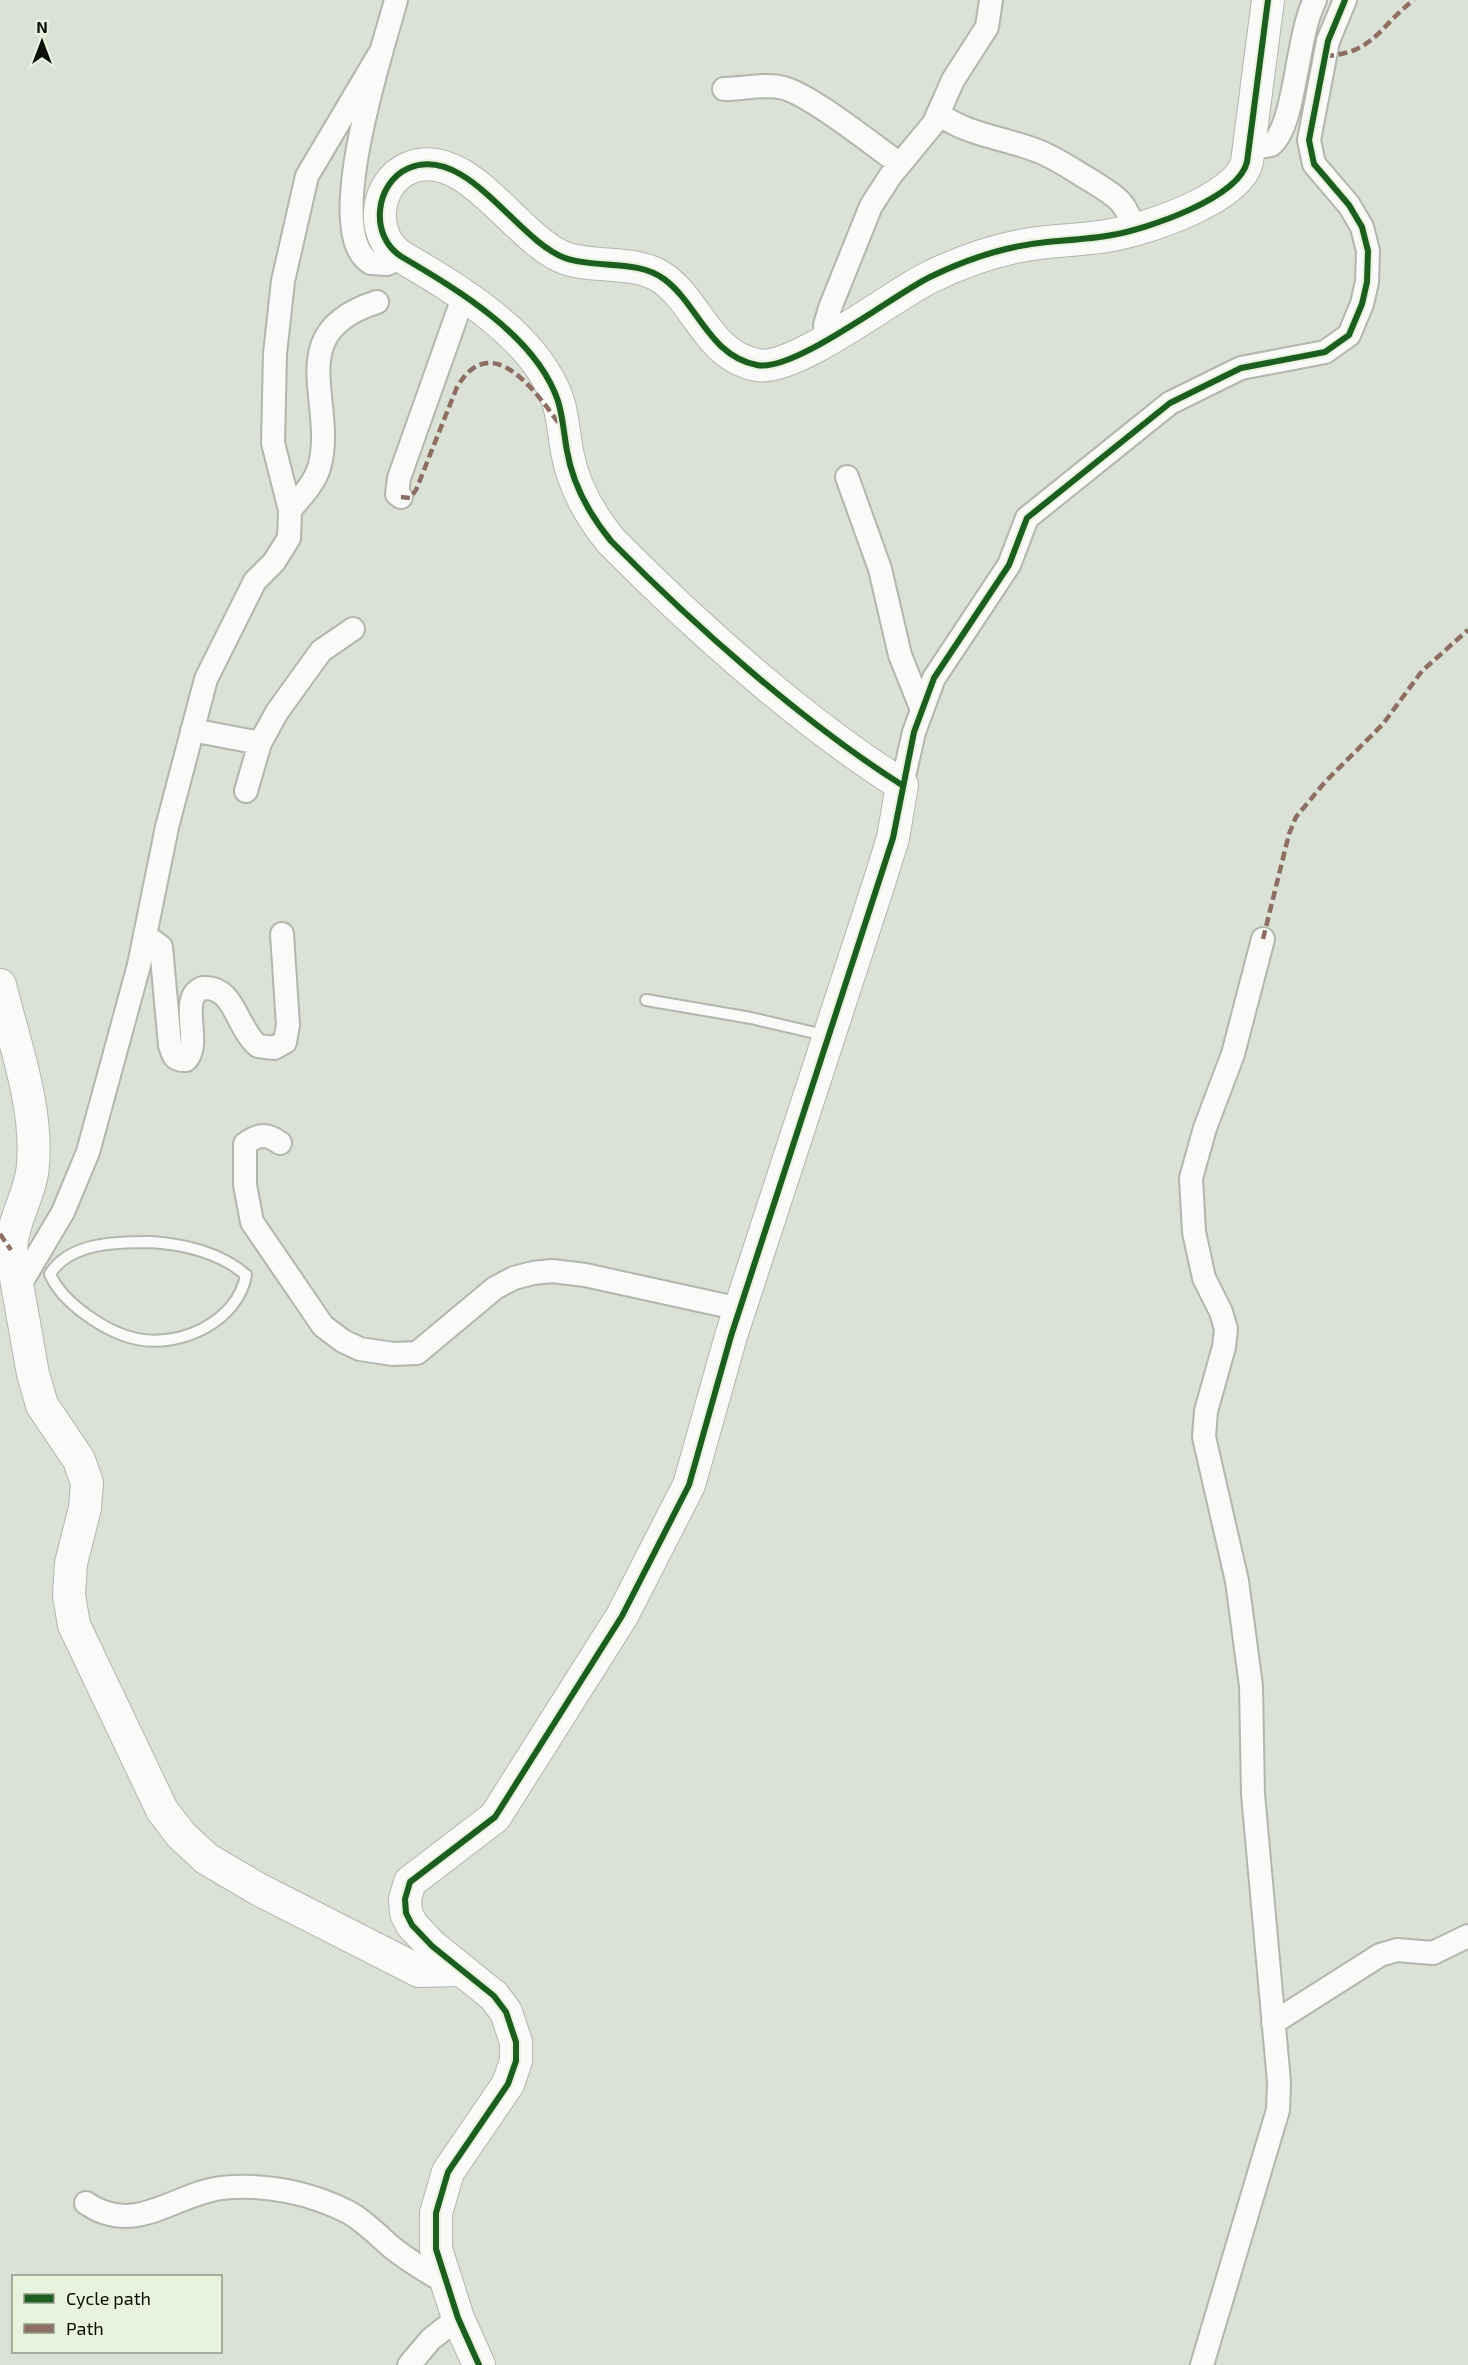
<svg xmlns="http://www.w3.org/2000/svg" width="1468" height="2365" font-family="'Exo 2',sans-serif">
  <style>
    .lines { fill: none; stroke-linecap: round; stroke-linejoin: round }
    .lane-casing { stroke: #b2b6ad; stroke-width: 14 }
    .street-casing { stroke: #b2b6ad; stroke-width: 26 }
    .secondary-casing { stroke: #b2b6ad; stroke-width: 34 }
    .lane { stroke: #fafaf9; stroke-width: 10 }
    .street { stroke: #fafaf9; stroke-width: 22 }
    .secondary { stroke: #fafaf9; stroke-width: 32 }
    .quiet { stroke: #8d6e63; stroke-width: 4.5; stroke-dasharray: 9 4.5; stroke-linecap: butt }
    .cycleway-casing { stroke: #e8f3dd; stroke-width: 10 }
    .cycleway { stroke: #1b5e20; stroke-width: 6 }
  </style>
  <rect width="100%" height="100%" fill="#dbe1d5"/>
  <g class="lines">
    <defs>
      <path id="lane" d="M646,1000L751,1018L828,1036
        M151,1242C184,1244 221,1253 246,1275C238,1321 181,1348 137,1339C107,1333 62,1303 50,1274C70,1242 117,1242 151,1242Z"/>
      <path id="street" d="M396,0C384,46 320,235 371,263L387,264L402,257
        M724,89C744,89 764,83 784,88C812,96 873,145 900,164
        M938,113C966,135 1005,138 1038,151C1056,158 1073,170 1090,180C1114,195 1128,201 1133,231
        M1249,149L1271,145C1296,125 1296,36 1315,0
        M828,339L825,325L830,308L871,206L891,175L934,123L953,80L987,27L991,0
        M847,477L880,569L900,655L922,710
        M401,497L397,494L399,478L464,295
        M290,510C300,498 314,484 319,468C338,403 279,333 377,302
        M192,730L260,743
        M902,785L914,732L934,678L1009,565L1027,518L1170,403L1241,368L1325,352L1349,335L1362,304L1367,282L1368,251L1362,227L1349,205L1314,164L1309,140L1328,41L1345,0
        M246,791L260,743L277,712L321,651L353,629
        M145,935L161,947L170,1045C173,1055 174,1061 186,1060C203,1043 177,997 203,988C235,986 235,1026 258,1046L274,1048L285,1042L288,1025L282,934
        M280,1143C267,1133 258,1134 245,1144V1185L252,1222L323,1326L343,1341L360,1349L393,1354L417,1353L495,1288L514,1278L533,1273L552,1271L585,1275L740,1309
        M18,1288L63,1212L88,1152L139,965L167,827L206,679L255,581L274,562L289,538L290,510L273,443L275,354L283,281L307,176L380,53
        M1273,2023L1380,1955L1397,1950L1433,1953L1468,1936
        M86,2203C135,2237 174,2194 221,2188C264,2183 312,2193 350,2213C365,2222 377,2234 389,2245C407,2260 427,2272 447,2283
        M409,2365L431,2339L458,2318
        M1202,2365L1278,2110L1279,2082L1253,1794L1251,1686L1237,1581L1204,1437L1206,1411L1224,1347L1226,1329L1221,1312L1204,1278L1194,1232L1191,1178L1205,1128L1233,1054L1263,939"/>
      <path id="secondary" d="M0,985C14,1042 38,1106 33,1165C31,1194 12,1220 11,1250L33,1374L42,1405L79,1460L87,1483L85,1508L71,1563L69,1595L74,1625L162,1810L181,1835L207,1859L258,1889L419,1971L462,1970
        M479,2365L458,2318L436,2249V2213L448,2172L508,2084L516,2061V2042L506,2012L494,1996L432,1946L412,1925L406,1913L405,1899L410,1882L495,1817L622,1616L689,1485L731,1336L879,883L893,838L902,785C801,721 695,626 611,541C589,514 573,486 567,451C564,435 563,417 558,401C536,336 458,290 402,257C369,237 374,183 409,168C467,144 516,240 565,258C596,269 637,259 664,279C698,304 709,356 757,365C793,373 893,295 930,277C967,259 1005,246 1047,242C1068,240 1090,239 1112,235C1146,229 1238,199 1247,162L1268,0"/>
    </defs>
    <use href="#lane" class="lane-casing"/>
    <use href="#street" class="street-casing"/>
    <use href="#secondary" class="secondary-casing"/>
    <use href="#lane" class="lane"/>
    <use href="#street" class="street"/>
    <use href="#secondary" class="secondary"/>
    <path class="quiet" d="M1325,56C1375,53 1379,26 1414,0
      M401,497L410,498L416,490L457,387C492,328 536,392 560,425
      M1263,939L1289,834L1296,817L1325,782L1383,724L1422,671L1468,630
      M0,1234L11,1250"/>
    <defs>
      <path id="cycleway" d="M902,785C801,721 695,626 611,541C589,514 573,486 567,451C564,435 563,417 558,401C536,336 458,290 402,257C369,237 374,183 409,168C467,144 516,240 565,258C596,269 637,259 664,279C698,304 709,356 757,365C793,373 893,295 930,277C967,259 1005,246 1047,242C1068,240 1090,239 1112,235C1146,229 1238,199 1247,162L1268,0
        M479,2365L458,2318L436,2249V2213L448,2172L508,2084L516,2061V2042L506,2012L494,1996L432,1946L412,1925L406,1913L405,1899L410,1882L495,1817L622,1616L689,1485L731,1336L893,838L914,732L934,678L1009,565L1027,518L1170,403L1241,368L1325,352L1349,335L1362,304L1367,282L1368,251L1362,227L1349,205L1314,164L1309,140L1328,41L1345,0"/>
    </defs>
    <use href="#cycleway" class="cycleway-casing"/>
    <use href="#cycleway" class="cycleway"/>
  </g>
  <rect x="12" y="2275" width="210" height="78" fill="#e8f3dd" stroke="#909888" stroke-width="1.5"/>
  <rect x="24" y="2294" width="30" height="9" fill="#1b5e20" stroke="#909888" stroke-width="1.5"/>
  <text x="66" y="2305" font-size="18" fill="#0c0f08">Cycle path</text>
  <rect x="24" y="2324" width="30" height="9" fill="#8d6e63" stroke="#909888" stroke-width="1.5"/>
  <text x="66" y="2335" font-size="18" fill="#0c0f08">Path</text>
  <g transform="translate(42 42)" stroke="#e8f3dd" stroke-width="4.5" paint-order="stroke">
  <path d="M0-4.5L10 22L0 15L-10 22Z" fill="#0c0f08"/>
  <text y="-9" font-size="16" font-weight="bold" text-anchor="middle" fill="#0c0f08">N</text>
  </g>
</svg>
